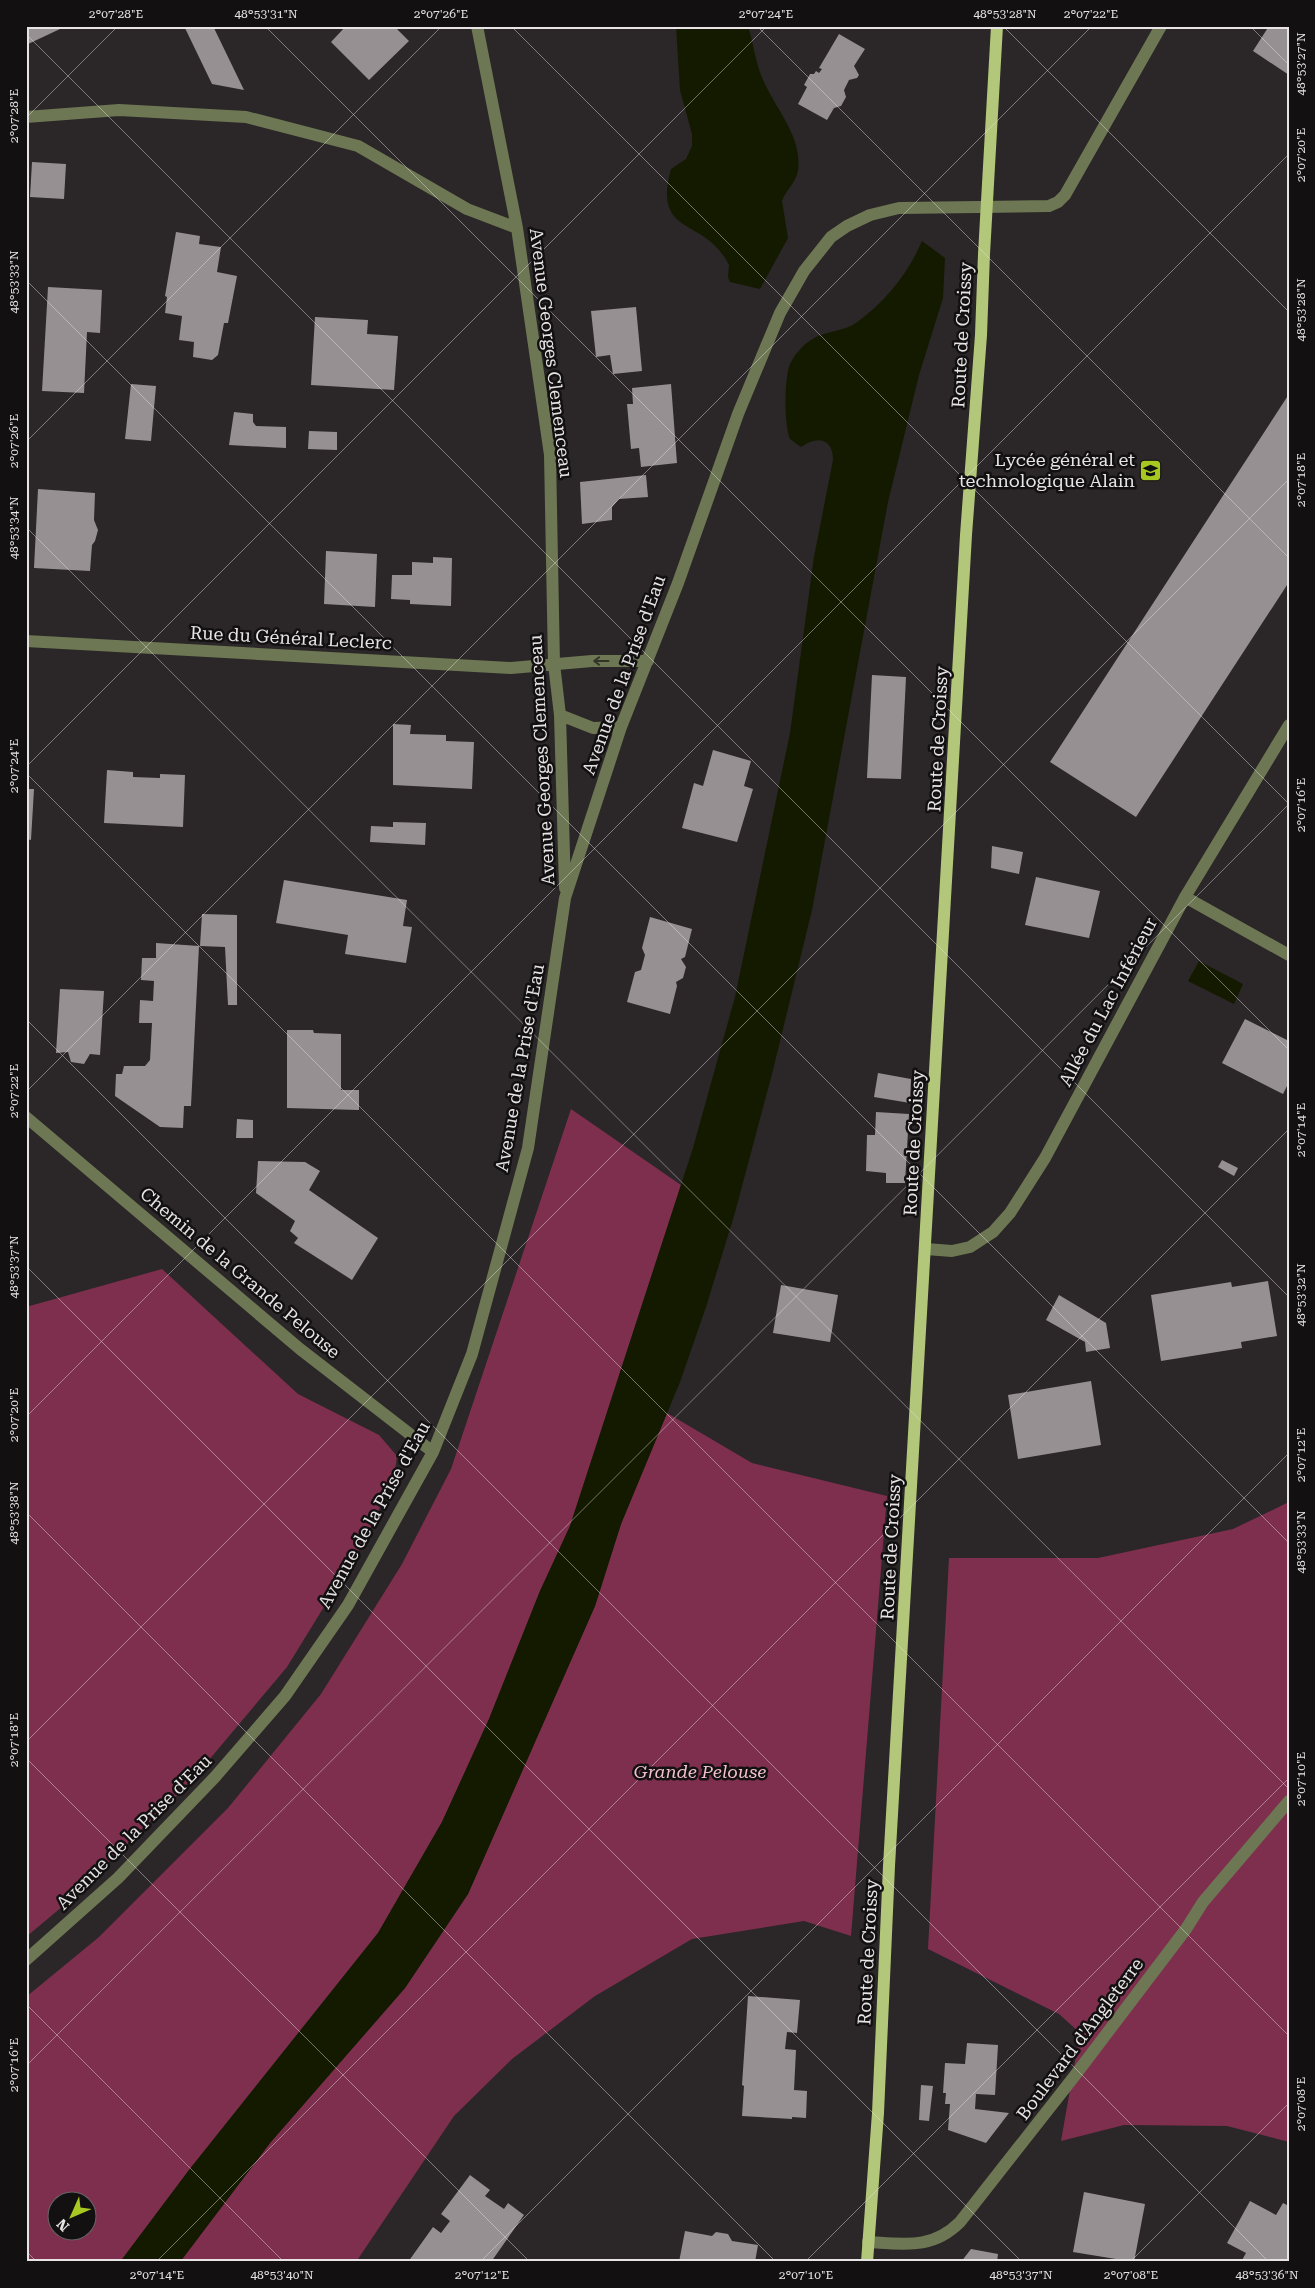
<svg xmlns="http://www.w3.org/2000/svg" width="1315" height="2288" font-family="'Roboto Serif',serif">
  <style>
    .green { fill: #7e2f4e; fill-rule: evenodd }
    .water { fill: #141a00 }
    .building { fill: #969092 }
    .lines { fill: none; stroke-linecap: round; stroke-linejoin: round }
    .minor { stroke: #6d7753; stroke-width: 12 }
    .major { stroke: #b2c77a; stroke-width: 12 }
    .oneway { stroke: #323427 }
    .ticks { fill: none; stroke: #e8e4e5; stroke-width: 1; stroke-opacity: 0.45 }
    .labels { text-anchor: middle; stroke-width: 5; stroke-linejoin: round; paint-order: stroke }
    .street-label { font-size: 18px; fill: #e8e4e5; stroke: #121010 }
    .poi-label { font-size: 18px; fill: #e8e4e5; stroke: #121010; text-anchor: end }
    .park-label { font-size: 18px; font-style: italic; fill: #f1bfce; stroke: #121010 }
    .neatline { fill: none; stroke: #e8e4e5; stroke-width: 2 }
    .ticks-label { font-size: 12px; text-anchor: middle; fill: #e8e4e5 }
  </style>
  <rect width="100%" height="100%" fill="#2b2627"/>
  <path class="green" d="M571,1109L681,1185L570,1526L540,1591L489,1719L442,1822L378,1933L189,2170L120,2262H26V1997L99,1937L228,1808L321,1694L402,1564L451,1469ZM58,2200H88V2230H58Z
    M162,1269L298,1394L379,1435L397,1456L394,1478L362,1545L287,1667L187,1786L63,1906L26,1937V1307Z
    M667,1413L752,1463L887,1496L851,1936L804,1921L692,1939L595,1996L512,2059L454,2116L356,2262H180L270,2143L405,1988L468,1894L595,1606L621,1524Z
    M1289,1502V2142L1227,2126L1124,2125L1061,2141L1080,2033L1059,2014L928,1949L949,1558H1098L1233,1529Z"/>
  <path class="water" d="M676,26H748C753,42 755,59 761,75C773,107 803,135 798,171C795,184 786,190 782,201L788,238L760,289L730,282L728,277L729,265C705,216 652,238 671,169L686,159L692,146V134L680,90Z
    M922,241L945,258L943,298L919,375L888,502L812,910L772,1074L734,1216L706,1307L680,1382L621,1524L595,1606L468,1894L405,1988L270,2143L180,2262H120L189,2170L378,1933L442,1822L489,1719L540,1591L570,1526L693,1148L735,997L790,733L814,557L833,460C833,437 816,436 801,447L790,439C784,425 784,378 790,364C795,353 806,342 816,337C829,331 844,331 856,323C885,302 908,274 922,241Z
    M1199,961L1243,984L1234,1004L1188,981Z"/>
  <path class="building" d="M26,26H59L60,29L26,45Z
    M184,26H213L244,90L212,84Z
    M346,26H394L409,41L369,80L331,42Z
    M1269,26H1289V75L1253,51Z
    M839,34L865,49L854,66L859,75L857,78L849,80L844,90L846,97L841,106L834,108L827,120L798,104L807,87L804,85L810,74H814L816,71L819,73L822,69L819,68Z
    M32,162L66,164L64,199L30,197Z
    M176,232L200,236L199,244L221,247L217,272L237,276L228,323H224L218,355L212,360L193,357L194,342L179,340L182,316L165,313L167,297L165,296Z
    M48,287L102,290L100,333L87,332L84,393L42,391Z
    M636,307L642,371L613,374L610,355L596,357L591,311Z
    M315,317L368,320L367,334L398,336L394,390L311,385Z
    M131,384L156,386L151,441L125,439Z
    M671,384L677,463L641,467L639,448L631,449L627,404H633L632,388Z
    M1289,394V582L1136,817L1050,762Z
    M234,412L253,414V422L256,426L286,427V448L229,445Z
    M309,431L337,432V450L308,449Z
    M646,475L648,497L619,499L612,507V520L582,524L580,482Z
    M38,489L95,493L94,520L98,530L95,541L92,545L90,571L34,568Z
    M326,551L377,554L375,607L324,604Z
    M433,557L452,558L451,606L410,604V600L391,599L392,575H412V562L433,563Z
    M872,675L906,677L901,779L867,778Z
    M393,724L411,725L410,734L446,735V741L474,742L472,789L393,785Z
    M713,750L751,761L744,786L753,789L737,842L682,828L694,783L703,786Z
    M107,770L133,772V777L160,778V774L185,775L183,827L104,823Z
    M26,789H34L31,840L26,839Z
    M393,822L426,823L425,845L370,842L371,826L393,827Z
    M992,846L1023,852L1019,874L991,868Z
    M1036,877L1100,891L1089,938L1025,925Z
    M284,880L407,900L403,926L412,927L406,963L345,954L348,935L276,923Z
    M202,914L237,915V1005H228L225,947L200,946Z
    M650,917L692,929L685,957L681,959L686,967L683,978L676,982L677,986L670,1014L627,1002L635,972L641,970L645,955L642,948Z
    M156,943L199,946L191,1106H184L183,1128L160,1127L115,1096L116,1074H122L124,1066H145L150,1060L152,1023H139L140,1000L153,1001L154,981L141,980L142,958H156Z
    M60,989L104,991L100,1055L90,1054L84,1064L71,1062L68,1052L56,1053Z
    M1245,1019L1289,1041V1082L1283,1094L1222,1063Z
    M287,1030H313L314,1033L341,1034V1090H359V1110L287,1108Z
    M878,1073L911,1079L910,1103L874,1097Z
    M876,1112L909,1114L905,1183H886V1173L866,1171L867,1135H875Z
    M237,1119L253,1120V1138H236Z
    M1222,1160L1238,1168L1234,1176L1218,1167Z
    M258,1161L305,1162L320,1171L309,1190L378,1238L352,1280L294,1243L298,1238L290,1231L295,1221L256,1193Z
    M1268,1281L1277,1336L1241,1342L1242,1348L1161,1361L1151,1295L1231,1282L1232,1287Z
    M781,1285L838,1295L830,1342L773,1333Z
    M1059,1295L1106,1323L1110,1348L1086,1352L1085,1342L1046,1320Z
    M1091,1381L1101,1445L1018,1459L1008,1395Z
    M748,1996L800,2000L797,2033L787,2032L785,2049L796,2050L794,2090L807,2091L806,2118L792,2117V2119L742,2116L744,2086L742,2085Z
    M967,2043L998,2045L995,2095L976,2094L975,2109L1009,2113L986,2143L948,2130L950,2104H945L946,2093H943L945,2063L965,2064Z
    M921,2085L933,2086L929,2121L919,2120Z
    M470,2175L490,2190L485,2196L504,2209L508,2203L524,2215L491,2262H408L433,2227L441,2233L450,2221L441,2214Z
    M1084,2192L1145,2204L1134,2262L1073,2252Z
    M1250,2201L1276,2215L1283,2203L1289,2206V2262H1241L1246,2253L1227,2243Z
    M685,2231L712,2236L716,2232L728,2234L732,2241L758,2245L755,2262H679Z
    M971,2249L998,2254L997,2262H961Z"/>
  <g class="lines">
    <path class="minor" d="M477,26L517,228L550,455L554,664L560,715L565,888
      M26,117L119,110L246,117L358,146L467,209L517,228
      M26,641L511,668L592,661H648
      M560,715L593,728L621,727
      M1185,897L1289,955
      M26,1117L300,1349L433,1452
      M926,1249L952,1251L970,1247L993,1232L1010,1213L1045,1158L1185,897L1289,725
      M26,1960L118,1878L215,1777L285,1696L348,1605L433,1452L472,1354L528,1148L565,898L621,727L678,583L738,414L780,313L804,271L831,237L847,226L870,215L899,208L1049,206L1058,202L1065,195L1161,26
      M868,2242C904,2244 932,2250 960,2222L1073,2078L1186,1929L1203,1902L1289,1801"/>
    <path class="major" d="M867,2262L878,2113L889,1866L966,535L981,335L984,254L997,26"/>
  </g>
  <defs><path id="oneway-shaft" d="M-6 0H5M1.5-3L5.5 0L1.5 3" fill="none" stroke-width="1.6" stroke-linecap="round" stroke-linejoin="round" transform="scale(1.25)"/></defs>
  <use class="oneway" href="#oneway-shaft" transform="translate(601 661) rotate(180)"/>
  <path class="ticks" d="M265,26L1289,1050M511,26L1289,804M757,26L1289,558M1003,26L1289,312M1250,26L1289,65M26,34L1289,1297M26,118L118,26M26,280L1289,1543M26,442L442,26M26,527L1289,1789M26,767L767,26M26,773L1289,2036M26,1019L1269,2262M26,1092L1092,26M26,1266L1022,2262M26,1417L1289,154M26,1512L776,2262M26,1742L1289,479M26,1758L530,2262M26,2004L284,2262M26,2066L1289,804M26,2251L37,2262M156,2262L1289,1129M480,2262L1289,1453M805,2262L1289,1778M1130,2262L1289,2103"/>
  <defs>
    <symbol id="school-square" viewBox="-11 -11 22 22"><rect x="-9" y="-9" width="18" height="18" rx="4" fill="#a6c821" stroke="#121010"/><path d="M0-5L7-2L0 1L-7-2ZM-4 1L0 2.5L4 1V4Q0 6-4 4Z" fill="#111"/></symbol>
  </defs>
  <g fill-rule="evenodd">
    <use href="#school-square" x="1138" y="458" width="25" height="25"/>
  </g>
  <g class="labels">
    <g class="street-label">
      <text transform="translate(962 335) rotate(-87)" y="6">Route de Croissy</text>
      <text transform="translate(551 353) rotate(83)" y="6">Avenue Georges Clemenceau</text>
      <text transform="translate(291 638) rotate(3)" y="6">Rue du Général Leclerc</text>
      <text transform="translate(624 675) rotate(-70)" y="6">Avenue de la Prise d'Eau</text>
      <text transform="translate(938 739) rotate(-87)" y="6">Route de Croissy</text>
      <text transform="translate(542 760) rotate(-93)" y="6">Avenue Georges Clemenceau</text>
      <text transform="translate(1108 1002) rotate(-62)" y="6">Allée du Lac Inférieur</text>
      <text transform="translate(520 1068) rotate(-80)" y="6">Avenue de la Prise d'Eau</text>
      <text transform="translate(914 1143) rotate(-87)" y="6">Route de Croissy</text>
      <text transform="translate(240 1273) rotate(40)" y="6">Chemin de la Grande Pelouse</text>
      <text transform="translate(374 1515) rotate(-61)" y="6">Avenue de la Prise d'Eau</text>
      <text transform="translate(891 1547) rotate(-87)" y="6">Route de Croissy</text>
      <text transform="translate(134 1832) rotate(-45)" y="6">Avenue de la Prise d'Eau</text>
      <text transform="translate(868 1952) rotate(-87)" y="6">Route de Croissy</text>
      <text transform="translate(1080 2039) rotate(-53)" y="6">Boulevard d'Angleterre</text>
    </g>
    <g class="poi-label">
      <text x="1135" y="466">Lycée général et<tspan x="1135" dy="21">technologique Alain</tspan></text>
    </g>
    <g class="park-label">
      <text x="700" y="1778">Grande Pelouse</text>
    </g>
  </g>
  <rect width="1315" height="2288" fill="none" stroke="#121010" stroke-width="55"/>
  <g transform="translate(72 2216) rotate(225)"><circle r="24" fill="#121010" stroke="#686565"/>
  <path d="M0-4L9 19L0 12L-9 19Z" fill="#a6c821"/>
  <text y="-8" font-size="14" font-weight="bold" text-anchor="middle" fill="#e8e4e5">N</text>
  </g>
  <rect x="28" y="28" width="1260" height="2232" class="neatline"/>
  <g class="ticks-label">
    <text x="116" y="18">2°07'28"E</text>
    <text x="266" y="18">48°53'31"N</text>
    <text x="441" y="18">2°07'26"E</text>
    <text x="766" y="18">2°07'24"E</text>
    <text x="1005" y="18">48°53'28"N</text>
    <text x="1091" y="18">2°07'22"E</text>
    <text transform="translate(1301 64) rotate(-90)" y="4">48°53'27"N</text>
    <text transform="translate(14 116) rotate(-90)" y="4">2°07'28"E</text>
    <text transform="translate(1301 155) rotate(-90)" y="4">2°07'20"E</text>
    <text transform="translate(14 282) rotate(-90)" y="4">48°53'33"N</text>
    <text transform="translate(1301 310) rotate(-90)" y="4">48°53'28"N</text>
    <text transform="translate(14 441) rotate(-90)" y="4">2°07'26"E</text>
    <text transform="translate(1301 480) rotate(-90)" y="4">2°07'18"E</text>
    <text transform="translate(14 528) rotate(-90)" y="4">48°53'34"N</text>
    <text transform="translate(14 766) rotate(-90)" y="4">2°07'24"E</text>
    <text transform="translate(1301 805) rotate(-90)" y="4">2°07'16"E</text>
    <text transform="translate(14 1091) rotate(-90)" y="4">2°07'22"E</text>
    <text transform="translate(1301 1130) rotate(-90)" y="4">2°07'14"E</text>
    <text transform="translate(14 1267) rotate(-90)" y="4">48°53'37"N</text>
    <text transform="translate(1301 1295) rotate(-90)" y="4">48°53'32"N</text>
    <text transform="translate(14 1415) rotate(-90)" y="4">2°07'20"E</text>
    <text transform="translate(1301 1455) rotate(-90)" y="4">2°07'12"E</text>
    <text transform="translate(14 1513) rotate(-90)" y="4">48°53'38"N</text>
    <text transform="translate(1301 1542) rotate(-90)" y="4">48°53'33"N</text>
    <text transform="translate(14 1740) rotate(-90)" y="4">2°07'18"E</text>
    <text transform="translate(1301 1779) rotate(-90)" y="4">2°07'10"E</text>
    <text transform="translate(14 2065) rotate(-90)" y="4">2°07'16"E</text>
    <text transform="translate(1301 2104) rotate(-90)" y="4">2°07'08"E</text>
    <text x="157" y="2279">2°07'14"E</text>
    <text x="282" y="2279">48°53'40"N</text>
    <text x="482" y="2279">2°07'12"E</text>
    <text x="806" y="2279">2°07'10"E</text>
    <text x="1021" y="2279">48°53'37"N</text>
    <text x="1131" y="2279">2°07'08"E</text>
    <text x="1267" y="2279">48°53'36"N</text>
  </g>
</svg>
